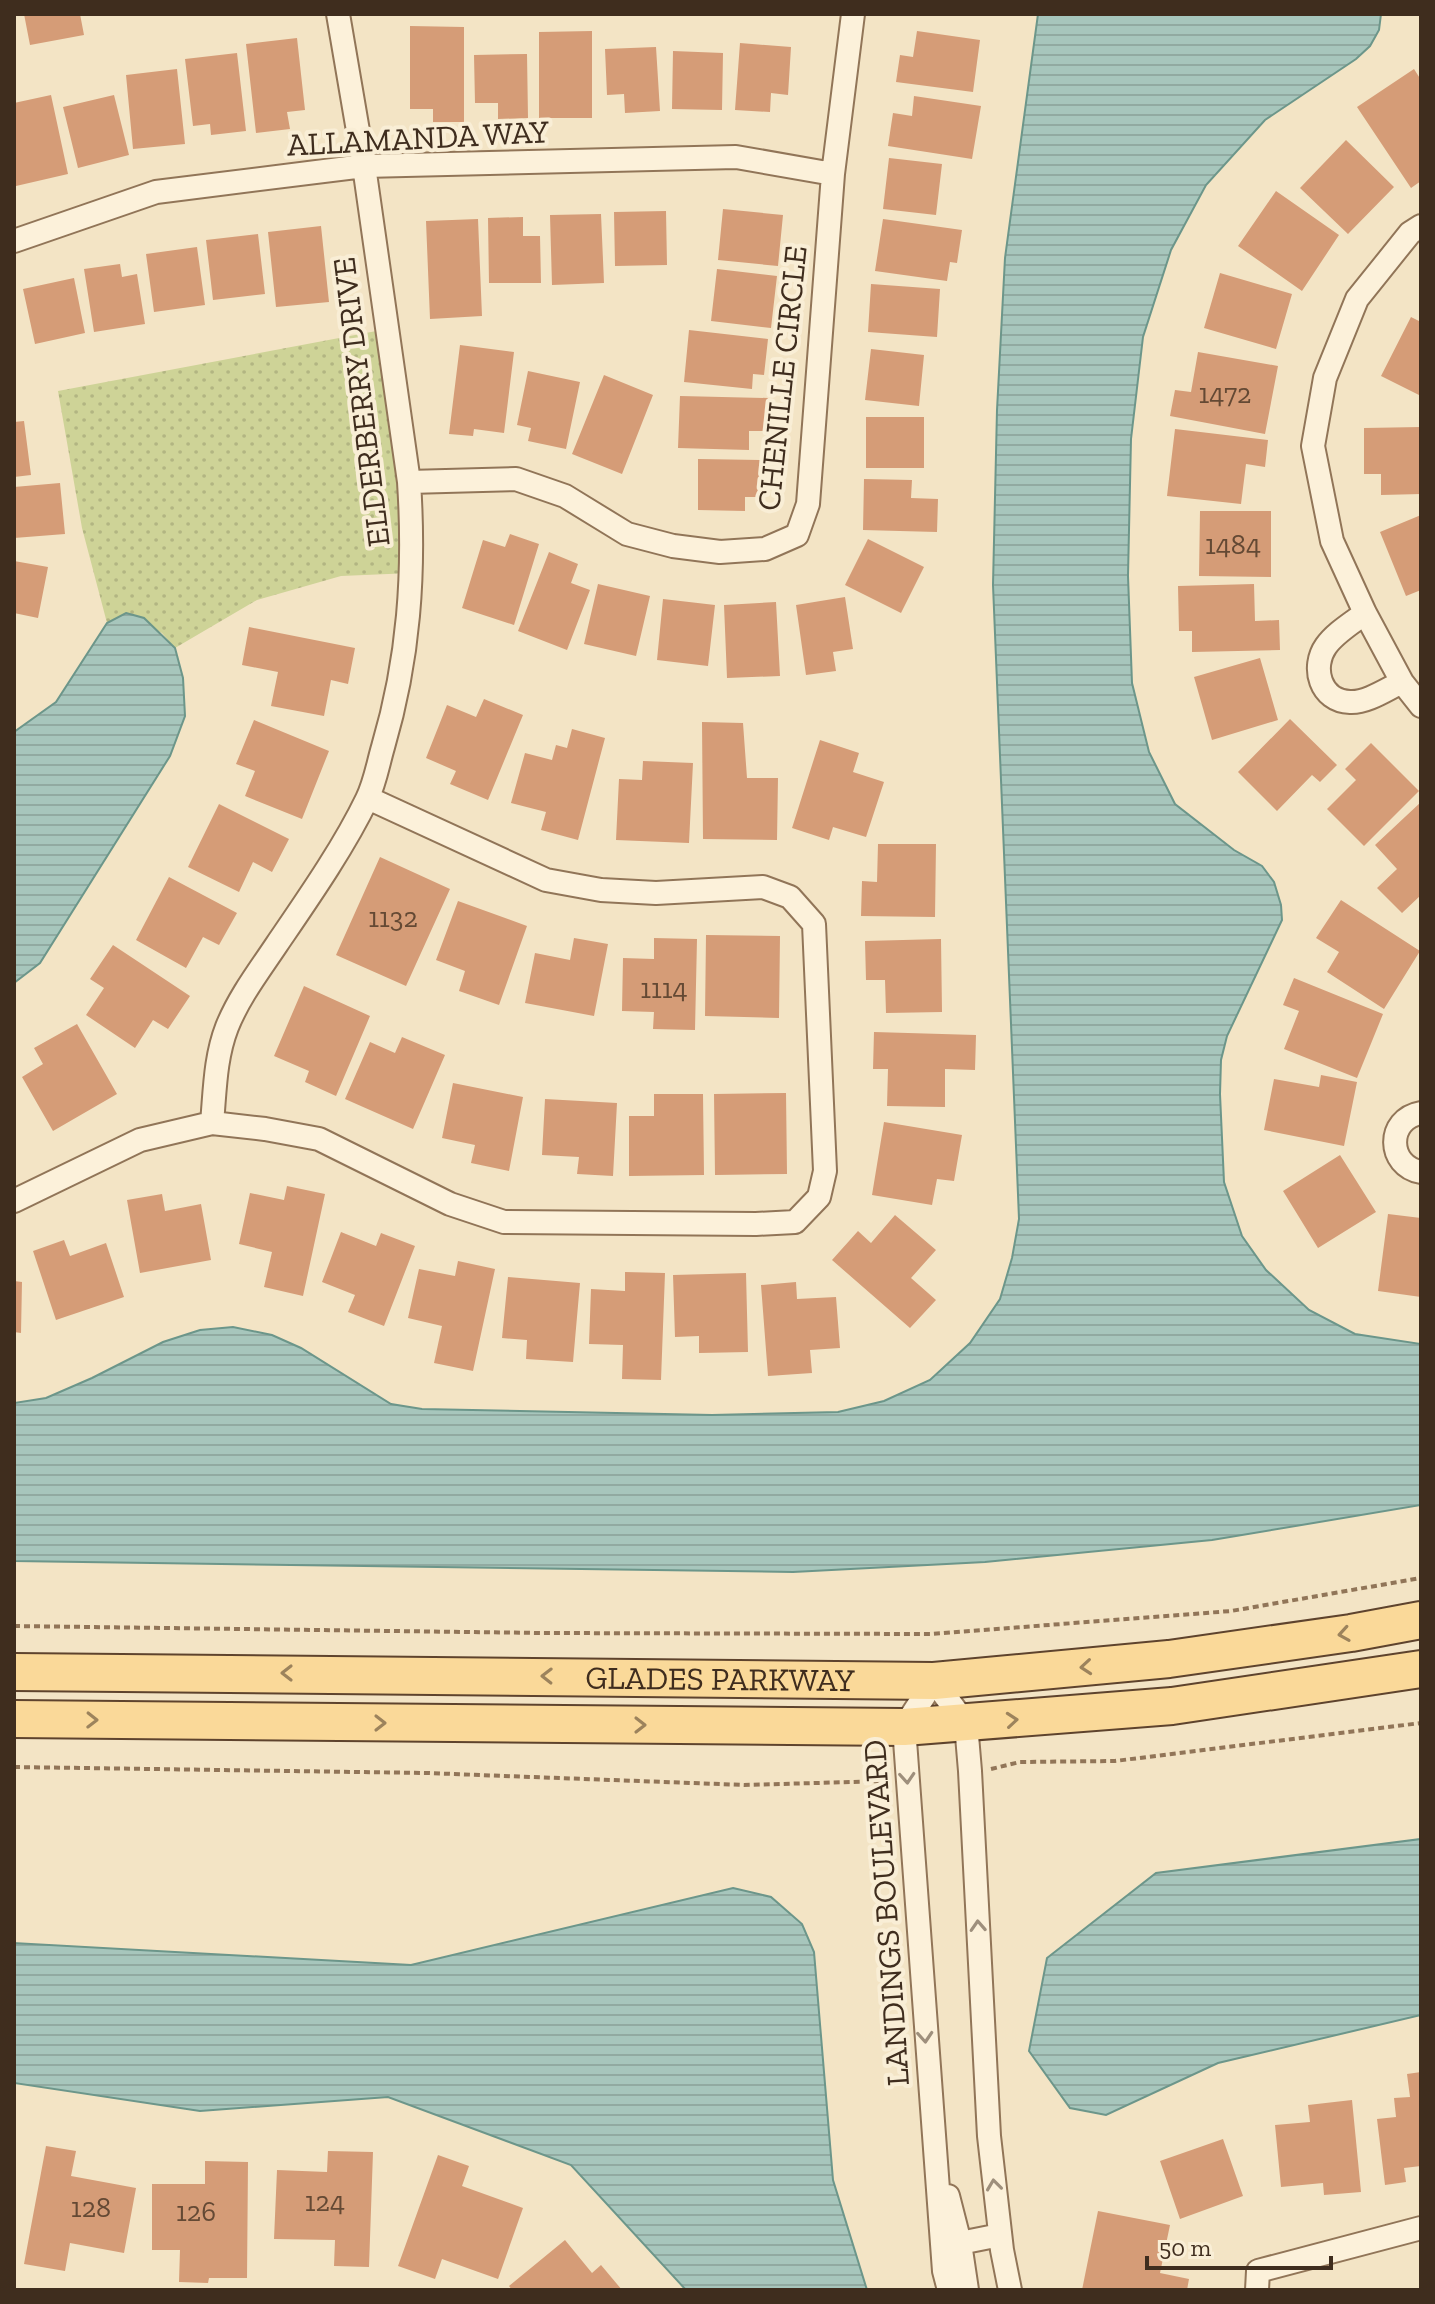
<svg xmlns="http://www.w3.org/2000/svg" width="1435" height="2304" font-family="'Zilla Slab',serif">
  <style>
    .grass { fill: url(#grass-dots) }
    .water { fill: url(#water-rules); stroke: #6c968a; stroke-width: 2 }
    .building { fill: #d59c77 }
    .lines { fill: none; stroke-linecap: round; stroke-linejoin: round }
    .minor-casing { stroke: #917558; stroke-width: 26 }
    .primary-casing { stroke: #5e432d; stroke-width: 40 }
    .path { stroke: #917558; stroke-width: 4; stroke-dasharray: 6 4; stroke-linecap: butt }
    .minor { stroke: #fcf1da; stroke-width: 22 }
    .primary { stroke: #fad999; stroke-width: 36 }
    .oneway { stroke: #9c835c }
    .oneway2 { stroke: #9e8f7c }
    .labels { text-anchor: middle; stroke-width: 8; stroke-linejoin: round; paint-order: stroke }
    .number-label { font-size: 28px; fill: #644934 }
    .street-label { font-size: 32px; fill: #3f2d1e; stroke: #f9eed6 }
  </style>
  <defs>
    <pattern id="grass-dots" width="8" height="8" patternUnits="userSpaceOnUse" patternTransform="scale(2)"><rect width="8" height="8" fill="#ced397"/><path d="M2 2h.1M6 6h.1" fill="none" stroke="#b2b582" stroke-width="1.8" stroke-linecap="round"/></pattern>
    <pattern id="water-rules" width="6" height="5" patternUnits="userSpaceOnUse" patternTransform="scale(2)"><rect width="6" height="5" fill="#a7c6bc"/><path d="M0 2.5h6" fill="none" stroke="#91aaa1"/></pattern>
  </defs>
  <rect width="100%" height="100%" fill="#f3e4c5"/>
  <path class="grass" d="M387,329L412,573L341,576L257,600L175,648L162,633L126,613L107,623L82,528L58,391Z"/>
  <path class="water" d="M1038,14H1381L1379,30L1370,46L1356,59L1265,120L1206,185L1171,250L1143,337L1131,439L1128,576L1132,683L1149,752L1175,804L1234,850L1262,866L1274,882L1281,905L1282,920L1227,1036L1221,1060L1220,1094L1224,1182L1242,1236L1266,1270L1309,1310L1355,1334L1421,1344V1505L1212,1540L985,1562L793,1572L14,1561V1403L46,1398L92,1378L163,1342L200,1330L233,1327L272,1335L301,1348L391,1404L422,1409L712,1415L838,1412L884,1401L930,1380L970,1343L1000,1299L1012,1258L1019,1219L993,585L997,410L1005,258Z
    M126,613L144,618L175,648L183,678L185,716L170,756L40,963L14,983V732L56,702L107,623Z
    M1421,1839V2015L1218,2063L1106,2115L1070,2108L1029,2051L1047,1958L1156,1873Z
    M733,1888L771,1897L802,1924L814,1952L833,2180L867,2290H686L571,2165L388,2097L200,2111L14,2083V1943L411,1965Z"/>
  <path class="building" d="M24,14H80L84,35L30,45Z
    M410,26L464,27V122H433V109H410Z
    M592,31V118H539V32Z
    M917,31L980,40L973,92L896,82L900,55L913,57Z
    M297,38L305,110L287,112L290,129L256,133L246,44Z
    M740,43L791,47L788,95L771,93L770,112L735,110Z
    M656,47L660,111L625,113L624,94L607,95L605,49Z
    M673,51L723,53L722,110L672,109Z
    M237,53L246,131L211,135L210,124L193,126L185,59Z
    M527,54L528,118L498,119V103H475L474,55Z
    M177,69L185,144L133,149L126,75Z
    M1414,69L1421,80V181L1411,188L1357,107Z
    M51,95L68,174L16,186L14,103Z
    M114,95L129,155L78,168L63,107Z
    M914,96L981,106L972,159L888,146L893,113L912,116Z
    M1346,140L1394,187L1348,234L1300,188Z
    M889,158L942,164L936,215L883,209Z
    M1276,191L1339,235L1302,291L1238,246Z
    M723,209L783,215L778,266L718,260Z
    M666,211L667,265L615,266L614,212Z
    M601,214L604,283L552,285L550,215Z
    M523,217V236H540L541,283H489L488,218Z
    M478,219L482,316L430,319L426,221Z
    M883,219L962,230L957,263L950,262L947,281L875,271Z
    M321,226L329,302L276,307L268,232Z
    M258,234L265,294L213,300L206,240Z
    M197,247L205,305L154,312L146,254Z
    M120,264L122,277L137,274L145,324L94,332L84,269Z
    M717,269L777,276L771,328L711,321Z
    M1220,273L1292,294L1276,349L1204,328Z
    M74,278L85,333L35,344L23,289Z
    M871,284L940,289L937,337L868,332Z
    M1411,317L1421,322V396L1381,376Z
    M689,330L768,339L764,375L753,374L752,389L684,382Z
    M460,345L514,352L504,433L474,429L473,436L449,434Z
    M871,349L924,355L919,406L865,400Z
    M1198,352L1278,366L1265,434L1170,416L1175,390L1191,392Z
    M528,371L580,382L566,449L528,441L531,428L517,425Z
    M604,375L653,395L622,474L572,454Z
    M680,396L768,398L767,431H749V450L678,448Z
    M866,417H924V468H866Z
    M24,421L31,475L14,477V422Z
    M1421,427V494L1381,495V474H1364V428Z
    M1175,429L1268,440L1265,467L1246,464L1241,504L1167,496Z
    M698,459L760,460V497H745V511L698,510Z
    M864,479L912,480L911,498L938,499L937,532L863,530Z
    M60,483L65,534L14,538V487Z
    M1200,511H1271V577L1199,576Z
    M1421,515V590L1406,596L1380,532Z
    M510,534L539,544L514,625L462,608L483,540L505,547Z
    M868,539L924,567L901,613L845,585Z
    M549,552L578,564L571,583L590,590L567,650L518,631Z
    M14,561L48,567L38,618L14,613Z
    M598,584L650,596L636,656L584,644Z
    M1254,584L1255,621L1279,620L1280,650L1192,652V631H1179L1178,586Z
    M845,597L853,649L833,652L836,671L806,675L796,605Z
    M663,599L715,605L708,666L657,660Z
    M776,602L780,676L727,678L724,605Z
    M249,627L355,648L348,684L331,680L324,716L271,706L278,672L242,665Z
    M1260,658L1278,720L1212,740L1194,677Z
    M484,699L523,715L488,800L450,784L456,771L426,758L447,705L476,717Z
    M1290,719L1337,765L1320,782L1312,775L1277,811L1238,772Z
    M254,720L329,751L302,819L245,796L255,771L236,764Z
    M702,722L743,723L747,778H778L777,840L703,839Z
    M572,729L605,738L578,840L541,830L546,812L511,803L525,753L552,760L556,745L567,748Z
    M820,740L859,753L853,772L884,782L866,837L833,827L829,840L792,828Z
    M1371,743L1419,791L1364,846L1327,809L1356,780L1345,769Z
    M643,761L693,763L689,843L616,840L619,779L642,780Z
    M1421,802V895L1402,913L1377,888L1397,869L1375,845Z
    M219,804L289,839L272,872L253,862L239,892L188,867Z
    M878,844H936L935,917L861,916L862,881L877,882Z
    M380,857L450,889L406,986L336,955Z
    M169,877L237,913L219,945L203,937L186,968L136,940Z
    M1341,900L1420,951L1384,1009L1327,972L1339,952L1316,938Z
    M458,901L527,926L499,1005L459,991L465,971L436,960Z
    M706,935L780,936L779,1018L705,1016Z
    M574,938L608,944L594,1016L525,1003L535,953L570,960Z
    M654,938L697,939L695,1030L653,1029L654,1012L622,1011L623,958L654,959Z
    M941,939L942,1012L886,1013L885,980H866L865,941Z
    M113,945L190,996L168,1029L153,1020L135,1048L86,1015L104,988L90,979Z
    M1294,978L1383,1014L1357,1078L1284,1049L1299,1011L1283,1005Z
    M304,986L370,1016L336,1096L305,1082L309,1071L274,1056Z
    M77,1024L117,1094L53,1131L22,1077L43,1064L34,1048Z
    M874,1032L976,1035L975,1070L945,1069V1107L887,1106L888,1069H873Z
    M402,1037L445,1055L413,1129L345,1099L370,1042L395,1053Z
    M1321,1075L1357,1082L1344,1146L1264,1130L1274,1079L1319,1087Z
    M453,1083L523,1097L509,1171L471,1163L475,1145L442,1138Z
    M786,1093L787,1174L715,1175L714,1094Z
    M654,1094H703L704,1175L629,1176V1116H654Z
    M545,1099L617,1103L613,1176L577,1174L579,1157L542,1155Z
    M884,1122L962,1135L954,1181L937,1179L932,1205L872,1195Z
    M1340,1155L1376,1212L1318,1248L1283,1191Z
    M287,1186L325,1194L303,1296L264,1287L272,1252L239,1244L250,1193L284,1200Z
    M162,1194L165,1211L201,1204L211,1260L140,1273L127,1200Z
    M1388,1214L1421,1218V1297L1378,1291Z
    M895,1215L936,1250L911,1278L936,1300L910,1328L832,1260L858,1231L871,1243Z
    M341,1232L376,1246L381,1233L415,1246L384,1326L348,1312L355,1295L322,1282Z
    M64,1240L70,1256L106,1243L124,1297L56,1320L33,1251Z
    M458,1261L495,1269L473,1371L434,1363L442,1326L408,1318L419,1269L455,1276Z
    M625,1272L665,1273L661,1380L622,1379L623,1345L589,1344L591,1289L625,1291Z
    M746,1273L748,1352L699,1353V1336L675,1337L673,1275Z
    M508,1277L580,1283L573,1362L526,1359L527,1340L502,1338Z
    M14,1281L22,1282L21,1333L14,1332Z
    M796,1282L797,1299L836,1297L840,1348L810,1350L812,1373L768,1376L761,1285Z
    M1421,2072V2166L1404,2168L1406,2182L1385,2185L1377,2119L1396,2117L1394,2098L1410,2097L1407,2074Z
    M1352,2100L1361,2192L1324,2195L1323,2183L1281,2187L1275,2125L1310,2122L1308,2105Z
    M1223,2139L1243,2196L1180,2219L1160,2161Z
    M46,2146L76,2151L71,2176L136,2188L124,2253L70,2243L65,2271L24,2264Z
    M328,2151L373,2152L369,2267L334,2266L335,2240L274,2239L277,2170L327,2172Z
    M438,2155L469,2166L462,2186L523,2208L498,2279L442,2259L435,2279L398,2266Z
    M205,2161L248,2162L247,2278H209L208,2283L179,2282L180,2250H152V2184H205Z
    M1098,2211L1170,2225L1160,2273L1189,2279L1187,2290H1082Z
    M565,2240L592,2273L601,2265L622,2290H512L509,2286Z"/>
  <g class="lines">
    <defs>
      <path id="minor" d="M1421,226L1410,233L1357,299L1325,378L1313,446L1332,541L1365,613L1402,682L1421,706
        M14,241L156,192L364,166L736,157L833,174
        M409,482L516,479L565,496L627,534L673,546L720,552L765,549L797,535L808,504L833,174L853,14
        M1365,613C1352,623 1335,633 1326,646C1311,667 1320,701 1350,702C1367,703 1387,689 1402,682
        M1421,1113C1386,1119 1387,1166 1421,1172
        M212,1123C215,1090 215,1058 227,1027C239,997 259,971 277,944C307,900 344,847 367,799C375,783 378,764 383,747C409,659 415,573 409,482L364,166L338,14
        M14,1201L140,1140L212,1123L265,1129L319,1139L450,1204L504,1222L756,1224L795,1222L819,1197L825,1171L814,924L790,897L763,887L656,893L601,890L546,880L368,798
        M948,2196L960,2243L967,2290
        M960,2243L1000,2235
        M949,2290L944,2271L904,1727L934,1681L966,1724L970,1771L989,2136L1002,2250L1010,2290
        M1257,2290L1258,2271L1421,2228"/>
      <g id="primary">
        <path id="s1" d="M14,1672L934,1681L1169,1659L1351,1633L1421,1620"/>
        <path d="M14,1719L904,1727L1172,1706L1421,1669"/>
      </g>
    </defs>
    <use href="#minor" class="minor-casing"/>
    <use href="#primary" class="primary-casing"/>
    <path class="path" d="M14,1626L543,1633L931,1634L1231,1611L1421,1578
      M14,1767L427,1773L744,1785L887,1781
      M991,1769L1020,1762L1115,1761L1421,1723"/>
    <use href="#minor" class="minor"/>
    <use href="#primary" class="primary"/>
  </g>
  <defs><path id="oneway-chevron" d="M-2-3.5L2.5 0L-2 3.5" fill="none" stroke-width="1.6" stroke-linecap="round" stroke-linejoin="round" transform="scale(2)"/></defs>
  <g class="oneway">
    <use href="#oneway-chevron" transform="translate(1344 1634) rotate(171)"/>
    <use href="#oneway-chevron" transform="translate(1086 1667) rotate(175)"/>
    <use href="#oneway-chevron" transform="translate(287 1673) rotate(-180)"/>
    <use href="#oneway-chevron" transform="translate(547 1676) rotate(-179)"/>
    <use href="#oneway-chevron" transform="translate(92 1720) rotate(1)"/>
    <use href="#oneway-chevron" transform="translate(1012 1720) rotate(-5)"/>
    <use href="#oneway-chevron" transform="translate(380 1723)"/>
    <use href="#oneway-chevron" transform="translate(640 1725)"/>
  </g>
  <g class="oneway2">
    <use href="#oneway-chevron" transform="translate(907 1778) rotate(86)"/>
    <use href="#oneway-chevron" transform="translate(978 1926) rotate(-93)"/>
    <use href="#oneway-chevron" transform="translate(925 2037) rotate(86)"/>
    <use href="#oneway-chevron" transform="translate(994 2185) rotate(-97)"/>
  </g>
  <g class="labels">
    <g class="number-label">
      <text x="1225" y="403">1472</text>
      <text x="1233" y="554">1484</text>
      <text x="393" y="927">1132</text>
      <text x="664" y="998">1114</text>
      <text x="325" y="2211">124</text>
      <text x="91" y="2217">128</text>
      <text x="196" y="2221">126</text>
    </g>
    <g class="street-label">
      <text transform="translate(418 138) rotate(-3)" y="11">ALLAMANDA WAY</text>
      <text transform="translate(782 378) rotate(-84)" y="11">CHENILLE CIRCLE</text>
      <text transform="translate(361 402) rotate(-97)" y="11">ELDERBERRY DRIVE</text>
      <text dy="11" stroke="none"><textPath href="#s1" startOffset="706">GLADES PARKWAY</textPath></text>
      <text transform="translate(886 1913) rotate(-94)" y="11">LANDINGS BOULEVARD</text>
    </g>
  </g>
  <rect width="1435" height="2304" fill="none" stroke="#3f2d1e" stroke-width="32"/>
  <path d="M1147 2256v12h184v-12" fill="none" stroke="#3f2d1e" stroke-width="4"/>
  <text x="1159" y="2256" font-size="24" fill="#3f2d1e" stroke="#f9eed6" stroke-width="6" paint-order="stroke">50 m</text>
</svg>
